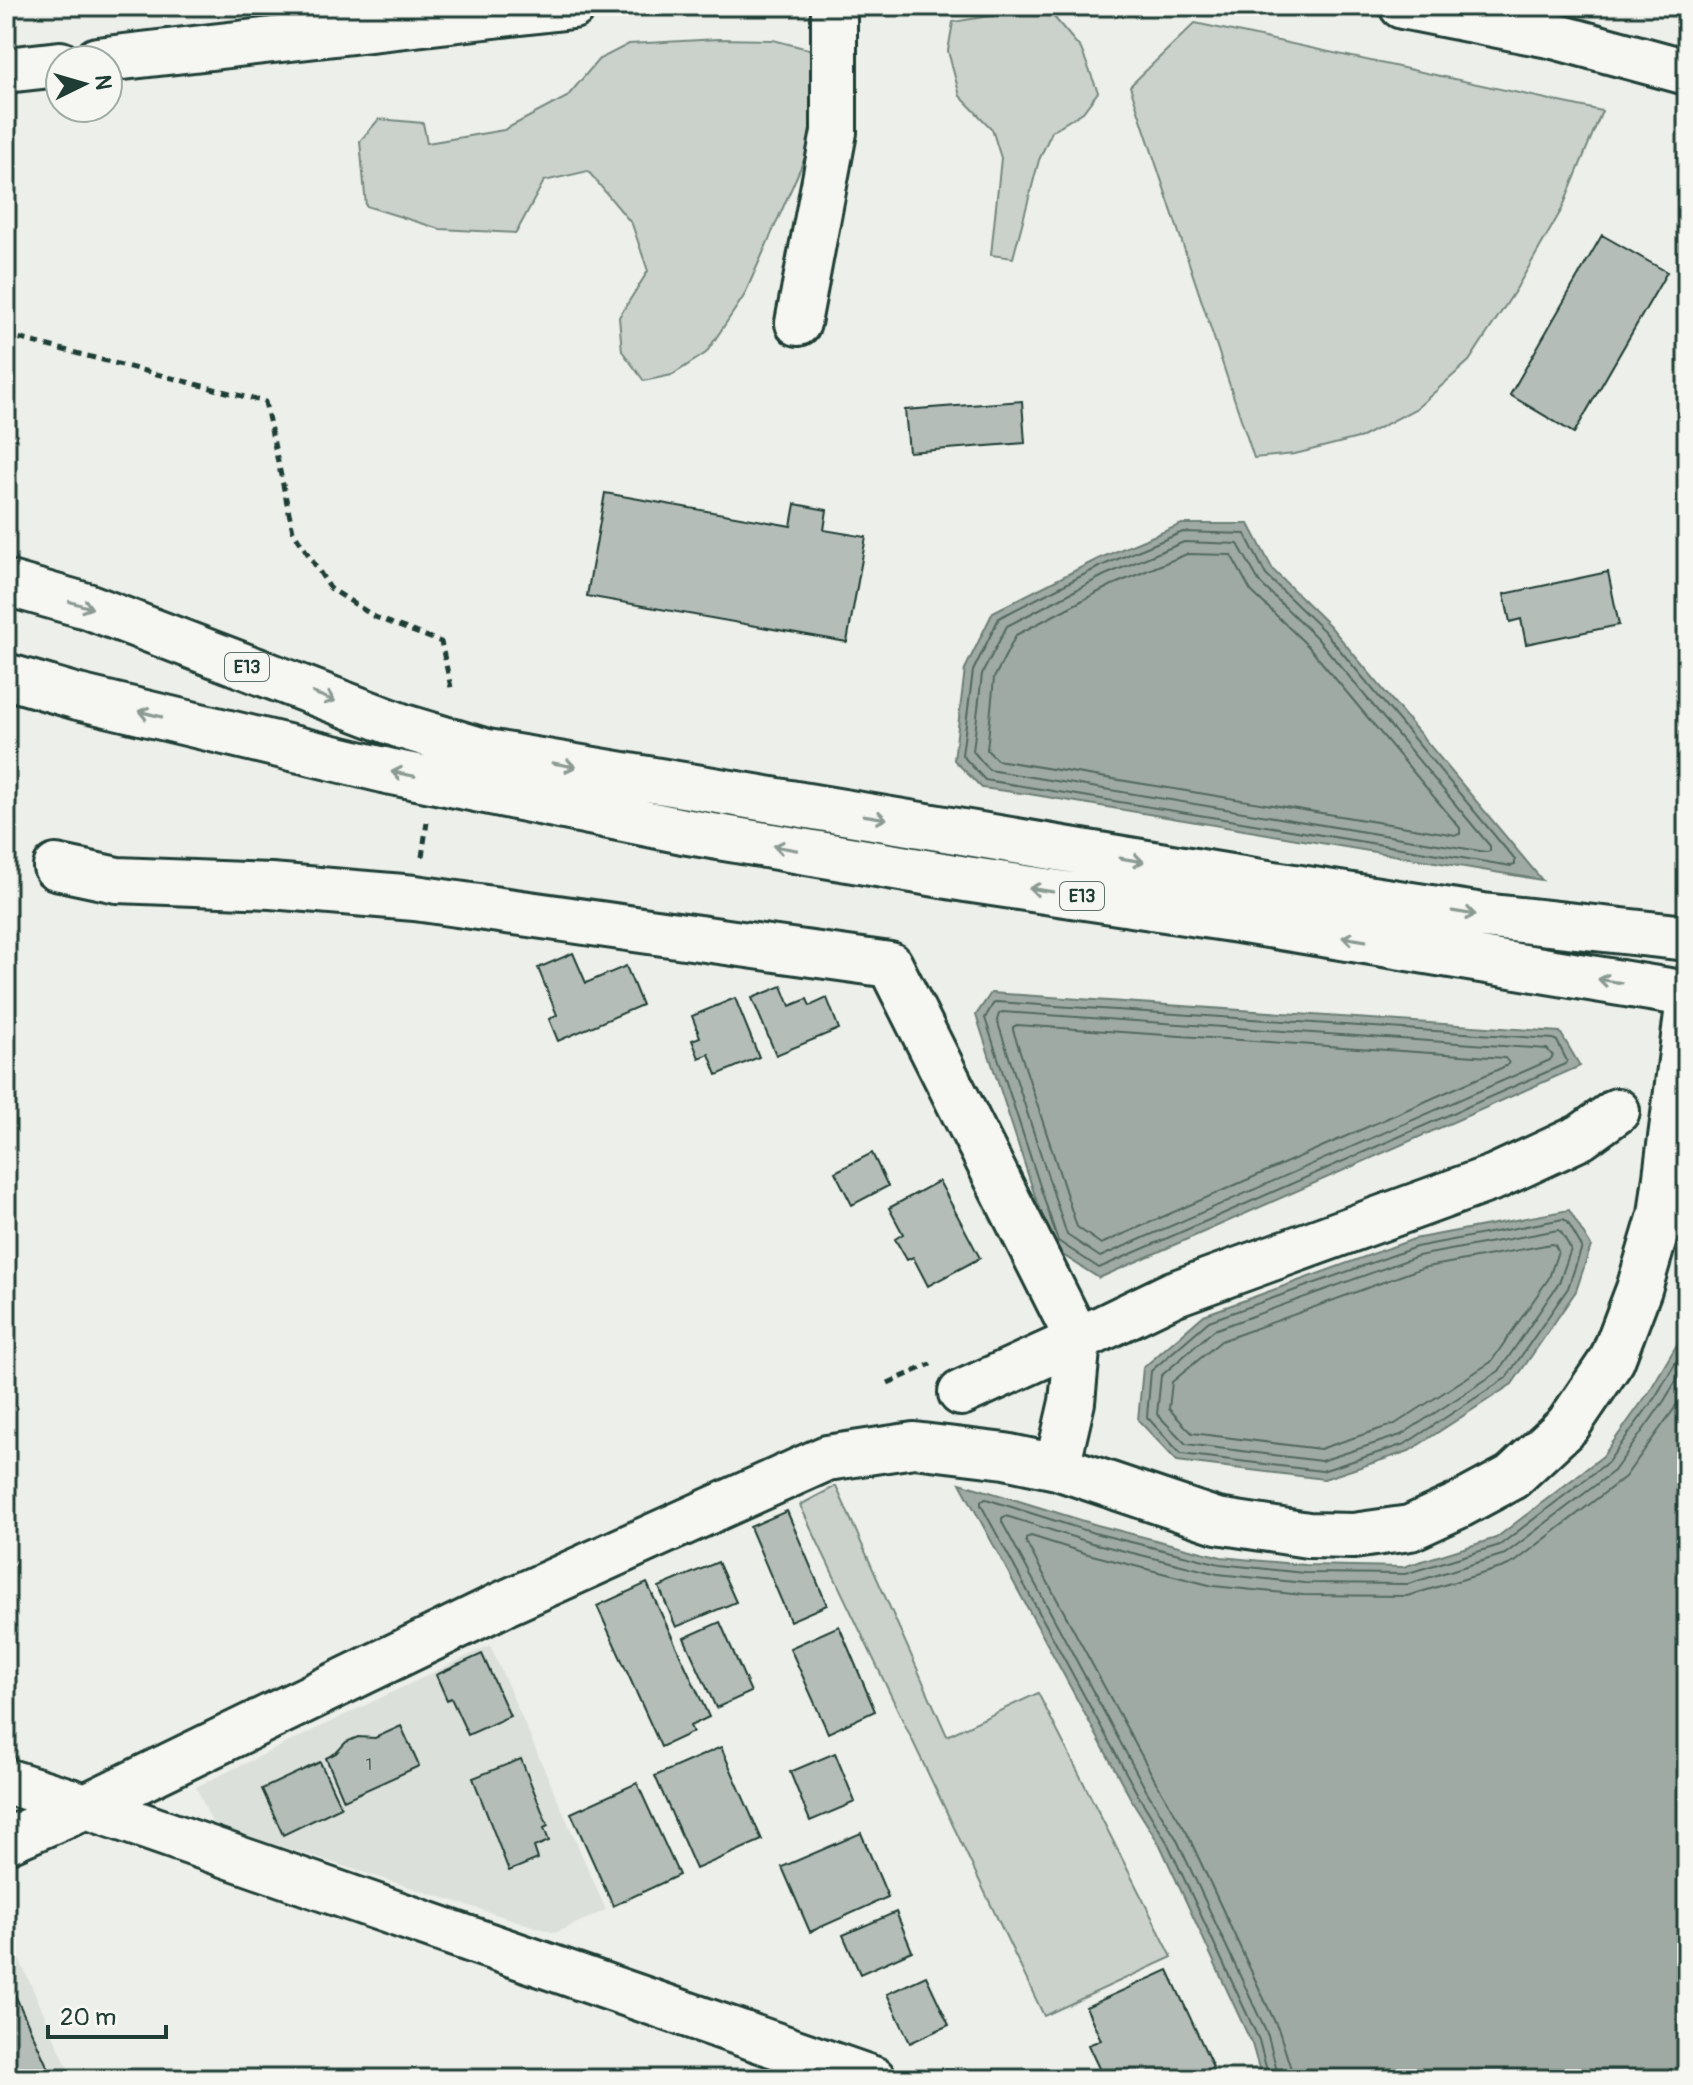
<svg xmlns="http://www.w3.org/2000/svg" width="1693" height="2085" font-family="Pangolin,sans-serif">
  <style>
    .built { fill: #dce0db }
    .green { fill: #cbd2cc; stroke: #758880; stroke-width: 2 }
    .water { fill: #9faaa4; stroke: #6c7e77; stroke-width: 2 }
    .lines { fill: none; stroke-linecap: round; stroke-linejoin: round }
    .shore { stroke: #526961; stroke-width: 2 }
    .building { fill: #b4bdb8; stroke: #1f3d34; stroke-width: 2 }
    .minor-casing { stroke: #1f3d34; stroke-width: 50 }
    .highway-casing { stroke: #1f3d34; stroke-width: 50 }
    .path { stroke: #1f3d34; stroke-width: 5; stroke-dasharray: 8 6; stroke-linecap: butt }
    .minor { stroke: #f6f6f2; stroke-width: 44 }
    .highway { stroke: #f6f6f2; stroke-width: 44 }
    .oneway { stroke: #8a9a93 }
    .labels { text-anchor: middle; stroke-width: 7; stroke-linejoin: round; paint-order: stroke }
    .number-label { font-size: 16px; fill: #445d55 }
    .shield { fill: #f6f6f2; stroke: #60746d; stroke-width: 2 }
    .shield-label { font-size: 18px; font-weight: bold; fill: #1f3d34 }
  </style>
  <rect width="100%" height="100%" fill="#edefea"/>
  <filter id="ink" filterUnits="userSpaceOnUse"><feTurbulence type="fractalNoise" baseFrequency=".0125" numOctaves="2"/><feDisplacementMap in="SourceGraphic" scale="16" xChannelSelector="R" yChannelSelector="G"/><feConvolveMatrix kernelMatrix="1 2 1 2 8 2 1 2 1" color-interpolation-filters="sRGB"/></filter>
  <g filter="url(#ink)">
    <path class="built" d="M490,1645L606,1910L555,1933L213,1825L196,1787Z
      M6,1929L73,2079H6Z"/>
    <path class="green" d="M1049,11L1081,49L1098,92L1083,112L1052,131L1039,160L1013,258L991,255L1001,158L992,129L960,96L948,51L953,22L995,15Z
      M1195,23L1602,111L1562,209L1515,291L1469,361L1417,408L1362,437L1295,454L1254,458L1130,86Z
      M718,39L773,40L816,51L815,135L744,296L706,353L672,375L644,381L622,351L619,317L648,271L632,224L588,171L544,181L516,233L440,229L366,206L360,141L379,119L423,123L427,143L504,130L567,97L598,60L629,44Z
      M836,1486L947,1736L1038,1693L1172,1957L1044,2016L800,1505Z"/>
    <path class="water" d="M1182,524H1249L1273,570L1330,626L1542,880L1029,794L982,788L954,760L965,669L993,612L1098,559Z
      M991,993L1560,1032L1580,1066L1099,1278L1052,1248L976,1015Z
      M1569,1210L1591,1246L1576,1291L1512,1384L1409,1451L1324,1479L1177,1461L1138,1420L1143,1368L1204,1315L1414,1239Z
      M1687,1310V2079H1262L1252,2044L1160,1845L1131,1799L960,1483L1097,1525L1221,1557L1305,1565L1403,1567L1496,1538L1603,1456L1649,1392L1682,1336Z"/>
    <g class="lines">
      <path class="shore" d="M1183,532L1245,534L1266,575L1324,631L1515,860V865L1511,866L985,780L962,755L973,671L999,618L1101,566Z
        M1184,542L1238,544L1260,583L1317,638L1490,846V851L1486,852L989,770L973,751L982,674L1007,626L1105,575Z
        M1187,554L1231,555L1251,591L1308,646L1460,828V834L1456,835L997,760L987,750L994,678L1016,635L1110,586Z
        M997,1002L1553,1039L1557,1041L1567,1061L1565,1064L1099,1268L1058,1241L985,1018L993,1004Z
        M1002,1012L1547,1049L1553,1056L1550,1060L1100,1257L1067,1235L997,1020L999,1014Z
        M1017,1025L1505,1058L1509,1063L1506,1066L1101,1244L1077,1227L1013,1030V1027Z
        M1563,1219L1567,1221L1582,1247L1568,1288L1506,1378L1405,1444L1322,1471L1181,1454L1147,1417L1151,1371L1209,1321L1416,1247Z
        M1558,1230L1561,1232L1571,1249L1559,1283L1499,1371L1401,1435L1321,1461L1186,1444L1157,1414L1161,1376L1214,1330L1418,1256Z
        M1551,1244L1555,1245L1558,1251L1549,1278L1491,1362L1395,1424L1320,1449L1192,1433L1169,1409L1172,1382L1221,1341L1422,1268Z
        M1269,2079L1259,2040L1167,1842L1138,1795L981,1505V1501L986,1499L1094,1533L1220,1564L1304,1573L1405,1574L1500,1545L1608,1462L1656,1396L1687,1343
        M1279,2079L1268,2036L1176,1838L1146,1790L1002,1522V1518L1006,1516L1092,1543L1218,1574L1304,1583L1408,1584L1505,1554L1614,1471L1664,1401L1687,1363
        M1291,2079V2069L1279,2031L1187,1833L1157,1784L1026,1542V1538L1031,1536L1088,1554L1213,1586L1303,1595L1407,1596L1504,1567L1515,1562L1625,1477L1674,1409L1687,1386"/>
    </g>
    <path class="building" d="M1602,235L1667,272L1574,433L1510,395Z
      M1022,401L1025,443L909,452L905,410Z
      M605,493L791,526L795,504L827,510L824,530L866,537L847,642L587,596Z
      M1608,572L1619,625L1526,644L1521,619L1510,622L1504,594Z
      M573,953L586,983L626,966L642,1005L558,1041L549,1019L557,1015L538,968Z
      M782,986L790,1006L807,999L810,1006L827,998L839,1029L776,1055L752,998Z
      M735,998L759,1057L717,1075L709,1054L699,1058L692,1040L700,1037L692,1016Z
      M872,1153L888,1186L852,1205L835,1172Z
      M939,1181L980,1258L928,1286L913,1257L907,1260L895,1239L903,1234L889,1208Z
      M787,1511L827,1605L790,1621L750,1527Z
      M718,1562L736,1602L676,1627L659,1587Z
      M647,1583L709,1717L690,1726L693,1732L661,1747L597,1606Z
      M720,1622L751,1692L716,1708L684,1638Z
      M839,1626L875,1711L828,1733L790,1648Z
      M482,1654L510,1716L468,1735L451,1698L447,1700L436,1675Z
      M401,1726L419,1766L344,1800L326,1758L336,1753L346,1742L358,1737L375,1738Z
      M721,1747L762,1840L696,1869L655,1776Z
      M835,1753L855,1802L810,1821L790,1772Z
      M521,1759L548,1826L544,1828L549,1841L534,1847L538,1859L509,1871L473,1778Z
      M320,1762L341,1807L283,1835L262,1789Z
      M637,1783L679,1875L613,1906L571,1813Z
      M861,1833L888,1897L810,1932L782,1867Z
      M896,1912L912,1951L860,1974L843,1935Z
      M1168,1970L1213,2067L1187,2079H1104L1088,2045L1101,2040L1086,2007Z
      M6,1975L53,2079H6Z
      M926,1976L949,2025L910,2043L887,1994Z"/>
    <g class="lines">
      <defs>
        <path id="minor" d="M1402,6L1554,36L1687,72
          M97,60L573,6
          M6,70L60,64
          M798,323L834,132V6
          M56,867L117,880L271,886L415,898L890,965L1078,1340L1072,1402L1057,1467
          M961,1393L1078,1340L1173,1294L1495,1177L1581,1137L1617,1111
          M6,1781L86,1806L873,2079
          M6,1841L86,1806L501,1605L827,1458L914,1445L1005,1456L1057,1467L1217,1521L1308,1535L1353,1536L1410,1528L1460,1505L1512,1477L1568,1425L1612,1360L1639,1289L1661,1215L1687,1014"/>
        <path id="highway" d="M6,583L87,606L404,727L487,752L1248,880L1483,916L1687,938
          M6,676L78,697L392,772L683,831L966,879L1238,920L1687,994"/>
      </defs>
      <use href="#minor" class="minor-casing"/>
      <use href="#highway" class="highway-casing"/>
      <path class="path" d="M6,335L265,402L293,531L330,588L375,617L441,642L452,692
        M422,857L427,822
        M888,1383L931,1364"/>
      <use href="#minor" class="minor"/>
      <use href="#highway" class="highway"/>
    </g>
    <defs><path id="oneway-shaft" d="M-6 0H5M1.5-3L5.5 0L1.5 3" fill="none" stroke-width="1.6" stroke-linecap="round" stroke-linejoin="round" transform="scale(2)"/></defs>
    <g class="oneway">
      <use href="#oneway-shaft" transform="translate(81 605) rotate(17)"/>
      <use href="#oneway-shaft" transform="translate(324 697) rotate(21)"/>
      <use href="#oneway-shaft" transform="translate(150 714) rotate(-166)"/>
      <use href="#oneway-shaft" transform="translate(564 765) rotate(10)"/>
      <use href="#oneway-shaft" transform="translate(403 774) rotate(-169)"/>
      <use href="#oneway-shaft" transform="translate(875 817) rotate(9)"/>
      <use href="#oneway-shaft" transform="translate(785 848) rotate(-170)"/>
      <use href="#oneway-shaft" transform="translate(1132 860) rotate(9)"/>
      <use href="#oneway-shaft" transform="translate(1041 890) rotate(-171)"/>
      <use href="#oneway-shaft" transform="translate(1464 913) rotate(9)"/>
      <use href="#oneway-shaft" transform="translate(1354 939) rotate(-171)"/>
      <use href="#oneway-shaft" transform="translate(1610 981) rotate(-171)"/>
    </g>
  </g>
  <g class="labels">
    <g class="number-label">
      <text x="369" y="1770">1</text>
    </g>
    <g class="shield">
      <rect x="225" y="653" width="44" height="28" rx="6"/>
      <rect x="1060" y="882" width="44" height="28" rx="6"/>
    </g>
    <g class="shield-label">
      <text x="247" y="673">E13</text>
      <text x="1082" y="902">E13</text>
    </g>
  </g>
  <rect width="1693" height="2085" fill="none" stroke="#f6f6f2" stroke-width="32"/>
  <rect x="16" y="16" width="1661" height="2053" fill="none" stroke="#1f3d34" stroke-width="3" filter="url(#ink)"/>
  <g transform="translate(84 84) rotate(85)"><circle r="38" fill="#f6f6f2" stroke="#a0aca6" stroke-width="2"/>
  <path d="M0-6L14 30L0 20L-14 30Z" fill="#1f3d34"/>
  <text y="-12" font-size="22" font-weight="bold" text-anchor="middle" fill="#1f3d34">N</text>
  </g>
  <path d="M48 2025v12h118v-12" fill="none" stroke="#1f3d34" stroke-width="4"/>
  <text x="60" y="2025" font-size="24" fill="#1f3d34" stroke="#f6f6f2" stroke-width="6" paint-order="stroke">20 m</text>
</svg>
